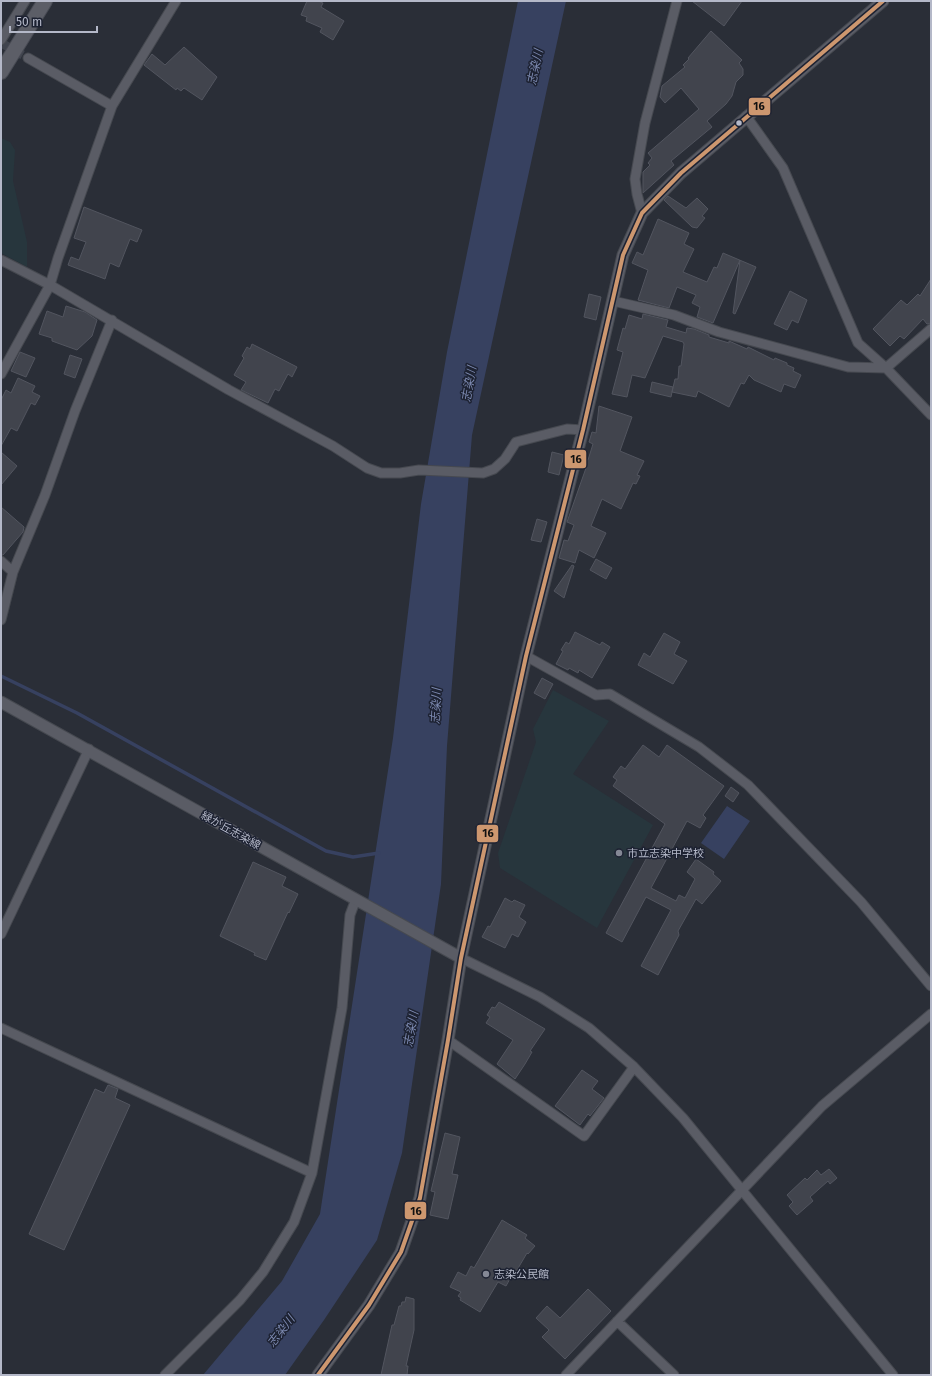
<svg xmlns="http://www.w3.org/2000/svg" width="932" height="1376" font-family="'Fira Sans','Noto Sans JP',sans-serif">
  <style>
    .green { fill: #27363d }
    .water { fill: #374160 }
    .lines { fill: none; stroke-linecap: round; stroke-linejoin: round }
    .stream { stroke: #374160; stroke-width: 3.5 }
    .building { fill: #41444d; stroke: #52555f }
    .minor-tunnel { stroke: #3f434d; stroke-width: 9; stroke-dasharray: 9 4.5; stroke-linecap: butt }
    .minor-casing { stroke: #464950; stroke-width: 11 }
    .tertiary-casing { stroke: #464950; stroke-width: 13 }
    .primary-casing { stroke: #484b54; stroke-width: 16 }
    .minor { stroke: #5a5c65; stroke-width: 9 }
    .tertiary { stroke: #5a5c65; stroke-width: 11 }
    .primary { stroke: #5c5e67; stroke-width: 14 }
    .bus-1-casing { stroke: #1d2232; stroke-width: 7 }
    .bus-1 { stroke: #cd976f; stroke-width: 4 }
    .bus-dot { fill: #b4b8c8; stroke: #1d2232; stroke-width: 1.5 }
    .poi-dot { fill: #848895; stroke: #1d2232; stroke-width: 1.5 }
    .labels { text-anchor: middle; stroke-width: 3; stroke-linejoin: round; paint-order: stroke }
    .street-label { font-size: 11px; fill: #b4b8c8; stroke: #1d2232 }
    .poi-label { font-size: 11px; fill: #b4b8c8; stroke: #1d2232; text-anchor: start }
    .water-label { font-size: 12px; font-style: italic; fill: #7c89b0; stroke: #1d2232 }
    .line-badge { stroke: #1d2232; stroke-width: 1.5 }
    .pale-badge-label { font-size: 11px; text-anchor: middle; font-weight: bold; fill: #111 }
  </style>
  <rect width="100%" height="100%" fill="#2a2e37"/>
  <path class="green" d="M1,138L10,142L15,150L13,181L27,242V267L1,253Z
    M553,690L609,721L573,774L653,825L597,928L500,868L498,853L536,742L533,729Z"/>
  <path class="water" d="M518,1H566L472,435L447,746L441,884L402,1153L377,1240L324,1320L285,1375H203L282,1281L320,1214L393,738L421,504L447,352Z
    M727,806L750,821L724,859L701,843Z"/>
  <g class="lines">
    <path class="stream" d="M1,676L77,713L326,851L353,857L379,853"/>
  </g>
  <path class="building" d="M307,1H318L323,3L321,7L344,21L333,40L320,32L322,28L306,21L307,17L301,15Z
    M692,1H742L724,26Z
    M711,31L742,60L739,63L743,69V75L736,82L732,96L726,104L707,121L712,127L671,161L674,165L643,193V172L650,165L648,163L652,158L648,153L699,109L681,88L665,103L660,97L662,86L685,67L683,65L689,59L688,58Z
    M184,47L217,77L202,100L184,88L181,91L177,88L176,90L144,65L152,54L165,65Z
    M668,196L686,208L697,198L708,209L702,216L705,218L697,228L692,227L664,200Z
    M84,207L142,230L137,242L130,239L119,267L110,263L105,279L68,265L71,257L79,260L86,242L74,238Z
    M658,219L689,233L684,244L694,249L683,272L707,282L714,267L717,268L723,253L756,267L735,314L733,313L740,260L713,323L697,317L700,307L692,303L696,295L677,287L669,308L638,300L648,270L632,263L637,252L643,255Z
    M931,279V323L927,324L923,319L904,339L900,336L890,346L873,329L901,300L907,305L918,294L920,296Z
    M790,291L807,300L798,323L792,320L787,330L774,324Z
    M589,294L601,297L596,320L584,317Z
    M66,306L85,312L97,320L92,336L77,350L52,341V338L39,334L47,311L63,317Z
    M643,314L668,320L666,327L686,333L687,328L694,329L709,335V337L729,343V341L747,349L748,347L774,360L775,358L787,363V365L794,368L793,371L801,375L795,388L784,384L781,392L754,380L749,375L744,384L741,383L729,407L698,391L696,397L672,392L675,379H678L679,366H681L684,344L683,342L663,336L645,378L632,375L627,397L612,394L623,352L617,350L623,328L625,329L629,315L642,319Z
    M252,344L297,367L292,377L288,374L279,391L275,389L268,403L241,390L246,382L234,375L244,358L242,356L247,347L250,349Z
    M20,352L35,358L26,377L11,371Z
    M70,355L82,359L75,378L64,374Z
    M18,378L35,386L32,392L40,396L35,405L31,403L17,431L11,428L1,446V400L6,390L11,393Z
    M652,382L673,387L671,397L650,392Z
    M599,406L632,417L620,451L644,461L637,475L640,476L636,484L633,483L621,509L602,499L591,526L606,533L594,558L579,550L575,563L559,558L564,540L568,541L574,525L567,522L586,468L581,465L583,459L588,460L593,444L589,442L592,432L596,433Z
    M1,452L17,466L1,485Z
    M552,452L564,455L559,475L548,472Z
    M1,507L24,527L23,532L3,555H1Z
    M537,519L547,522L541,542L531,540Z
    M596,559L612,568L606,579L590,570Z
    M572,565L574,566L564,598L554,591Z
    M575,632L600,645L602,642L610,647L592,678L579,670L578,673L569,668L568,670L556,664L563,651L561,650L566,642L569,644Z
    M664,633L680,642L674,654L687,661L673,684L638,665L644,653L650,657Z
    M542,678L553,684L545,699L534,693Z
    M643,745L659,757L667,745L724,786L703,815L706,818L700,828L687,821L651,888L676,901L679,895L685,898L695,879L687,872L696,859L714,872L713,874L721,881L702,904L696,899L678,931L679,935L658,975L641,966L671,910L646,897L622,942L606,933L665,824L613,786L617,780L613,777L621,766L625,769Z
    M731,787L739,793L733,802L725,796Z
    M253,862L286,877L282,886L298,894L289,913L288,912L266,960L254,955L255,953L220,936Z
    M505,898L512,902L514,900L525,905L519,917L526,922L518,937L512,934L505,948L482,937L488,926L490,927Z
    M499,1002L545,1029L530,1051L532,1052L525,1064L515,1079L497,1064L513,1040L486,1023L490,1017L487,1015L492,1007L495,1008Z
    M582,1070L598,1081L592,1089L604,1098L590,1116L588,1114L580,1125L555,1106Z
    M108,1085L118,1089L115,1098L130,1105L64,1250L29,1234L95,1089L104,1093Z
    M445,1133L460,1137L452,1174L458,1175L448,1219L430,1215L435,1192L431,1191Z
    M829,1169L837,1178L830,1184L828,1181L810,1197L813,1201L797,1215L789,1206L793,1202L787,1195L805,1178L807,1180L817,1170L821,1175Z
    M502,1220L527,1235L525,1238L535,1246L528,1254L527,1253L517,1270L520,1271L515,1279L511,1277L506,1286L498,1282L480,1312L460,1300L461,1298L458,1296L461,1292L450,1287L458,1272L466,1276L471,1266L474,1268Z
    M588,1289L611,1311L565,1359L542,1337L549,1330L536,1318L547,1306L560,1318Z
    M406,1297L414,1299V1330L406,1366H408L407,1375H381L392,1325H394L399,1306H401L402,1302H405Z"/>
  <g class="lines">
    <path class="minor-tunnel" d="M3,44L28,58"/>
    <defs>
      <path id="minor" d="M1,40L25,1
        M28,58L112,106
        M746,116L783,168L858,343L886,368L931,415
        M642,213L637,194L635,179L645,123L677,1
        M1,260L50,285L229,390L333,446L367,468L381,473H400L419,470L483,473L494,469L505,459L516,442L567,429L583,430
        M613,301L674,315L719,332L848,367L886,368L931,329
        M1,374L50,285L58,258L112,106L176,1
        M1,561L13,572
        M1,620L13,572L45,495L75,411L112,320
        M526,656L596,695L610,694L699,747L748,785L861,902L931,986
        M1,934L89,749
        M461,958L540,997L589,1028L634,1067L683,1118L893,1375
        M1,1028L312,1173
        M448,1040L584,1136L634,1067
        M617,1321L674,1375
        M165,1375L240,1300L263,1272L294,1222L312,1173L342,1008L350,915L356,899
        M566,1375L822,1106L931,1014"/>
      <path id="tertiary" d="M1,702L461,958
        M318,1375L369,1305L401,1252L420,1198L448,1040L461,958L526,656L583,430L623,255L642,213L681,173L883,1"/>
      <path id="primary" d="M1,72L45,1"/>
    </defs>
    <use href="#minor" class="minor-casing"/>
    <use href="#tertiary" class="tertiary-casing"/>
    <use href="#primary" class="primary-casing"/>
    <use href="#minor" class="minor"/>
    <use href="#tertiary" class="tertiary"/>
    <use href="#primary" class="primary"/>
    <defs>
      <path id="bus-1" d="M318,1375L369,1305L401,1252L420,1198L448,1040L461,958L526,656L583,430L623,255L642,213L681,173L883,1"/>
    </defs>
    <use href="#bus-1" class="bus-1-casing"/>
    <use href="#bus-1" class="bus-1"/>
  </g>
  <circle class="bus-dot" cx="739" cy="123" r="3.5"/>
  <g class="poi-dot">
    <circle cx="619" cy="853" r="4"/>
    <circle cx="486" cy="1274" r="4"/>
  </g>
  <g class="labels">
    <g class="street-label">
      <text transform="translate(231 830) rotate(29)" y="4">緑が丘志染線</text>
    </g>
    <g class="poi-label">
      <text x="627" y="857">市立志染中学校</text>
      <text x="494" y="1278">志染公民館</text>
    </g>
    <g class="water-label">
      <text transform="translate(535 67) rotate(-78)" y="4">志染川</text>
      <text transform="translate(469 384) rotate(-80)" y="4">志染川</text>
      <text transform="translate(436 706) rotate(-87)" y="4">志染川</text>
      <text transform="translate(411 1029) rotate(-80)" y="4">志染川</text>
      <text transform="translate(281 1331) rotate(-52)" y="4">志染川</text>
    </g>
  </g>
  <g class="line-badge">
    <rect x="748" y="97" width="23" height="19" rx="4" fill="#cd976f"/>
    <rect x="564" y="449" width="23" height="20" rx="4" fill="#cd976f"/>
    <rect x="476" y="824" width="23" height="19" rx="4" fill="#cd976f"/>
    <rect x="404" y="1201" width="23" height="19" rx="4" fill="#cd976f"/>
  </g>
  <g class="pale-badge-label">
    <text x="759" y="110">16</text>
    <text x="576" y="463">16</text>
    <text x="488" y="837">16</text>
    <text x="416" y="1215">16</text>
  </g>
  <rect width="932" height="1376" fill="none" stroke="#b4b8c8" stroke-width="4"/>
  <path d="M10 26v6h87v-6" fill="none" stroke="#b4b8c8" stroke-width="2"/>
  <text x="16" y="26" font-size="12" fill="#b4b8c8" stroke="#1d2232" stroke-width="3" paint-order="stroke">50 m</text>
</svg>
